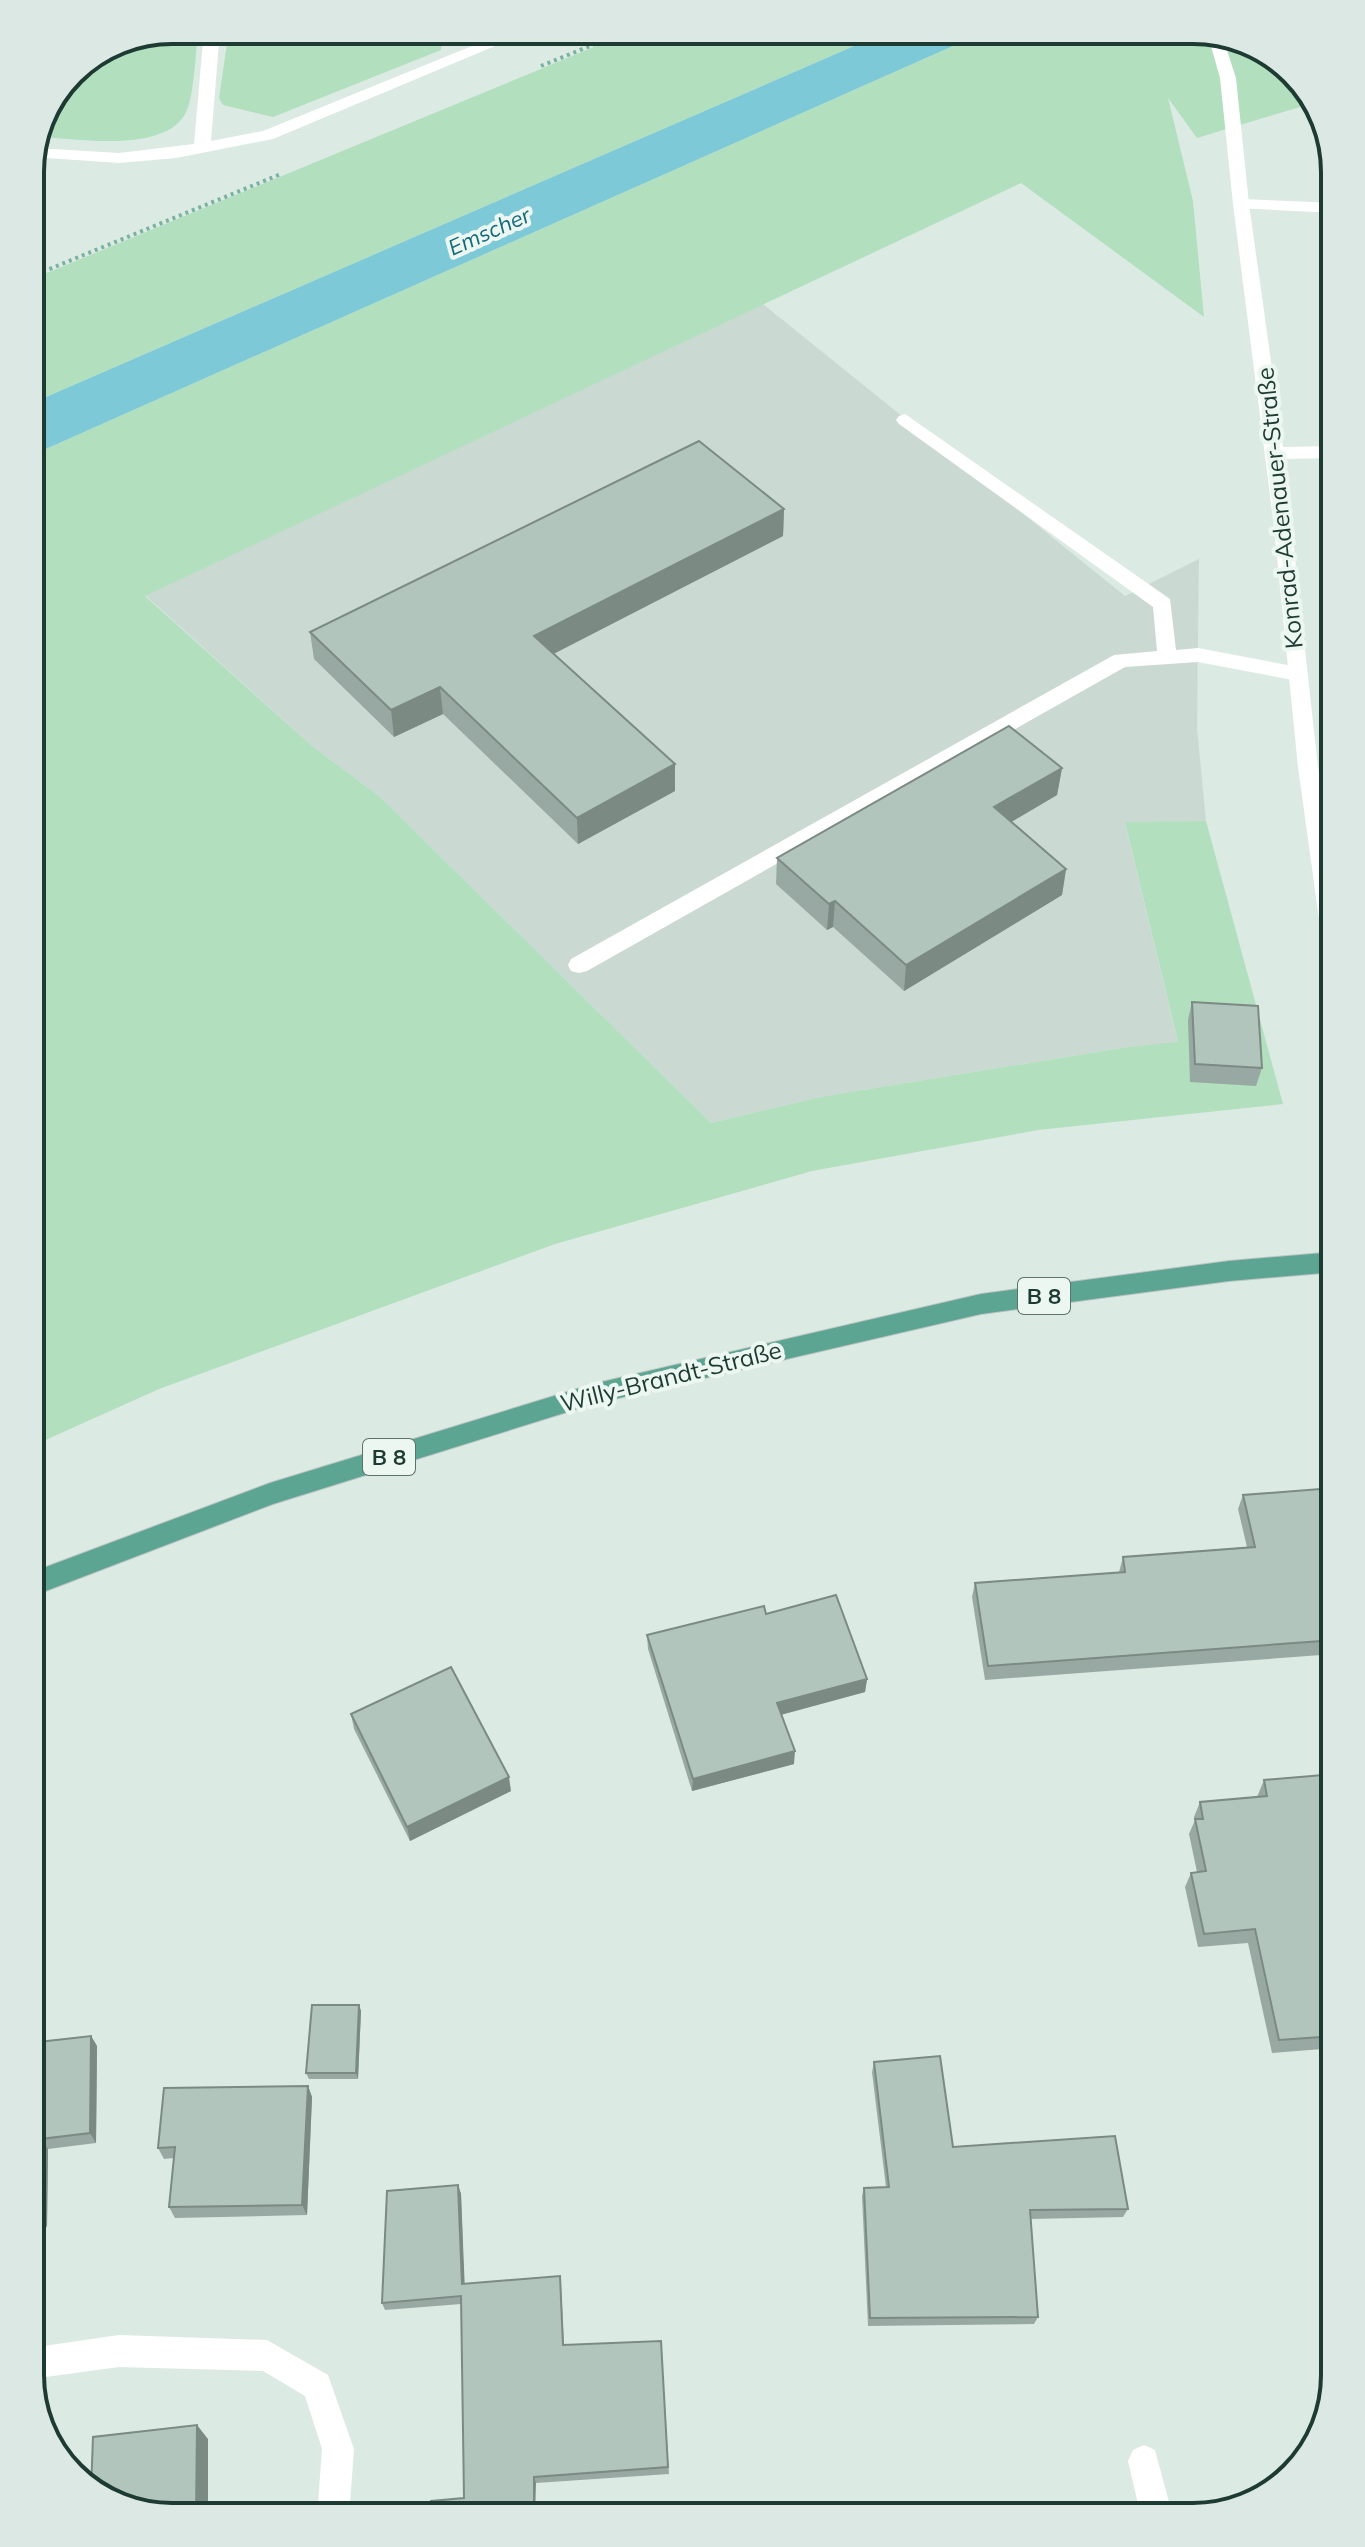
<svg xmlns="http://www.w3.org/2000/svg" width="1365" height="2547" font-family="Mulish,sans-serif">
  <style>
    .built { fill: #cadad3 }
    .green { fill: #b2dfbe }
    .water { fill: #7dc9d7 }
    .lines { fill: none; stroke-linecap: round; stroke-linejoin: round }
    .primary-casing { stroke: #bbc4c2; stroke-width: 2 }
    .path { stroke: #79b2a0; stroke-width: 4; stroke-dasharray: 3 4; stroke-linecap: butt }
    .service { fill: #fff; fill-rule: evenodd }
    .minor { fill: #fff; fill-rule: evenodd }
    .primary { fill: #5ca592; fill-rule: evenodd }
    .wall { fill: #98a9a3 }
    .shaded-wall { fill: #7c8a84 }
    .building { fill: #b1c5bd; stroke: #7c8a84; stroke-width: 2 }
    .labels { text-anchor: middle; stroke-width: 8; stroke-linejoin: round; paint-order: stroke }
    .far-water-label { font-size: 22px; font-style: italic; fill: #126a7c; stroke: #edf7f2 }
    .shield { fill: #edf7f2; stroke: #5b736c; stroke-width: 2 }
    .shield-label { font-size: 22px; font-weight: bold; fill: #1d3b33 }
    .street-label { font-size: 24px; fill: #1d3b33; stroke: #edf7f2 }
    .rim { fill: none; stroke: #1d3b33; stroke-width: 4 }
  </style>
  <rect width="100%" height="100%" fill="#dceae4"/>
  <path class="built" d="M763,304L1125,596L1199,559L1197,728L1206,821L1125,823L1178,1043L1128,1047L820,1097L711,1123L379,796L312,746L145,595Z"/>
  <path class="green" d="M172,30H198C196,50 194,94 187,110C169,154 79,139 42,137L72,71L118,41Z
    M229,30H443L441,50L273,117L223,105L219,98Z
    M635,30H891L30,404V280Z
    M989,30H1173L1175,34C1195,24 1257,46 1277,58C1291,67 1303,90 1313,103L1197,138L1168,98L1193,201L1204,317L1021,183L145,596L312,746L379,796L711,1123L820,1097L1128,1047L1178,1042L1125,822L1206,821L1283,1104L1038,1130L812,1171L555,1244L159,1389L30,1447V456Z"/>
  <path class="water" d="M891,30H989L30,456V404Z"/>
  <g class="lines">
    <defs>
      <path id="primary" d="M1335,1252V1272L1229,1281L981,1314L593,1404L273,1504L30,1597V1573L270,1483L593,1384L981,1294L1229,1261Z"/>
    </defs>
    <use href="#primary" class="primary-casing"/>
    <path class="path" d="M541,66L629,30
      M30,277L281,174"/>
    <path class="service" d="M204,30H220L211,141L263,131L511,30H533L273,139L176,158L119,163L33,157L37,148L119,153L194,144Z
      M1241,199L1335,203V213L1235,208L1233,204L1235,200Z
      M905,414L1170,599L1176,650L1198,648L1298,667L1308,674L1298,681L1198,662L1125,667L587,971L579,973L571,971L568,965L571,959L1114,655L1157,651L1153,607L899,424L896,420L899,416Z
      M1144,2445L1155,2450L1173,2517H1141L1128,2461L1133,2450Z"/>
    <path class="minor" d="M1207,32L1223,38L1236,78L1249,204L1283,447L1335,446V458L1284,459L1318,767L1335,880V963L1327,961L1324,955L1298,767L1274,527L1233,204L1220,78Z
      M119,2335L267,2340L328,2375L354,2449L349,2517H317L322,2449L305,2396L263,2371L119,2367L31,2379L30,2348Z"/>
    <use href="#primary" class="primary"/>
  </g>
  <path class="wall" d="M784,509L783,536L554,653L675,791L578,844L443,714L394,737L314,659L310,632Z
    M1062,768L1057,795L1011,822L1066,869L1062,895L904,991L833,927L827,930L776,884L777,858Z
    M1192,1002L1262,1068L1256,1086L1190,1082L1188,1020Z
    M1243,1495L1335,1545V1654L985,1680L972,1597L975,1583L1119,1572L1123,1557L1247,1547L1238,1509Z
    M766,1614L867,1679L865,1692L781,1715L794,1764L692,1791L648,1649L647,1635Z
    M351,1714L511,1791L410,1841L354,1729Z
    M1264,1780L1335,1821V2048L1272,2053L1248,1943L1198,1947L1185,1887L1191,1873L1197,1872L1189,1834L1195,1820L1194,1817L1200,1802L1257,1797Z
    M359,2005L361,2011L358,2079H309L306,2073Z
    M91,2036L97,2046L96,2143L48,2149L47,2227L30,2230V2043Z
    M874,2062L953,2147L1128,2209L1123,2217L1031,2219L1038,2317L1034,2324L868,2326L862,2196L864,2188L886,2187L872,2072Z
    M308,2086L312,2097L307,2215L175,2218L169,2207L174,2158L164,2159L158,2148Z
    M458,2185L461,2194L464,2284H561L564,2345L661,2341L669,2474L536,2483L464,2498L461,2304L385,2310L382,2303Z
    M1332,2365L1335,2376L1329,2395L1324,2373Z"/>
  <path class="shaded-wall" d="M784,509L783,536L536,663L534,636Z
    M440,687L443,714L394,737L391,710Z
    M675,764V791L578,844L577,818Z
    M1062,768L1057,795L991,834L994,807Z
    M1066,869L1062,895L904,991L906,965Z
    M835,901L833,927L827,930L829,904Z
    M867,1679L865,1692L776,1716L777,1703Z
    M795,1751L794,1764L692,1791L693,1779Z
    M509,1777L511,1791L410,1841L407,1827Z
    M359,2005L361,2011L358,2079L356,2073Z
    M91,2036L97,2046L96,2143L90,2133Z
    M308,2086L312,2097L307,2215L302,2205Z
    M41,2139L48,2149L47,2227L40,2218Z
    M458,2185L461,2194L465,2292L462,2284Z
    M197,2425L208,2439V2517H196Z
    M534,2477L536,2483L535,2517H534Z"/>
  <path class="building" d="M699,441L784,509L534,636L675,764L577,818L440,687L391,710L310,632Z
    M1009,726L1062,768L994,807L1066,869L906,965L835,901L829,904L777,858Z
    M1192,1002L1258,1006L1262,1068L1195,1064Z
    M1320,1489L1335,1545V1640L988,1666L975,1583L1125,1572L1123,1557L1255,1547L1243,1495Z
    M836,1595L867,1679L777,1703L795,1751L693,1779L647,1635L764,1606L766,1614Z
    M451,1667L509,1777L407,1827L351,1714Z
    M1323,1775L1335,1821V2036L1279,2040L1255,1929L1204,1934L1191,1873L1206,1871L1195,1819H1203L1200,1802L1267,1796L1264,1780Z
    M312,2005H359L356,2073H306Z
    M91,2036L90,2133L41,2139L40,2218L30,2219V2043Z
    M940,2056L953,2147L1115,2136L1128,2209L1030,2210L1038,2317L870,2318L864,2188L889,2187L874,2062Z
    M308,2086L302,2205L169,2207L175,2147L158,2148L164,2088Z
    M458,2185L462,2284L560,2276L563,2345L661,2341L668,2467L534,2477V2517H431V2501L464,2498L461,2296L382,2303L387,2191Z
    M1335,2364V2376L1334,2378L1332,2365Z
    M197,2425L196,2517H163L93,2493L91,2491L93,2437Z"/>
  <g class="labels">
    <g class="far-water-label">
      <text transform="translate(489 231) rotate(-24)" y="8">Emscher</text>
    </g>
    <g class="shield">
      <rect x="1018" y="1278" width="52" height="36" rx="6"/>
      <rect x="363" y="1439" width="52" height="36" rx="6"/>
    </g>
    <g class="shield-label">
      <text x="1044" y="1304">B 8</text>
      <text x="389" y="1465">B 8</text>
    </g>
    <g class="street-label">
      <text transform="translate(1280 508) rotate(-96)" y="8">Konrad-Adenauer-Straße</text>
      <text transform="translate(671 1377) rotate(-14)" y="8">Willy-Brandt-Straße</text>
    </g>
  </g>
  <path d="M0 0H1365V2547H0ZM172 44H1193A128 128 0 0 1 1321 172V2375A128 128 0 0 1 1193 2503H172A128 128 0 0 1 44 2375V172A128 128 0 0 1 172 44Z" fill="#dce8e3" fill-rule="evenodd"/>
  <path class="rim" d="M172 44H1193A128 128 0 0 1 1321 172V2375A128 128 0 0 1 1193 2503H172A128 128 0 0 1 44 2375V172A128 128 0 0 1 172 44Z"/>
</svg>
